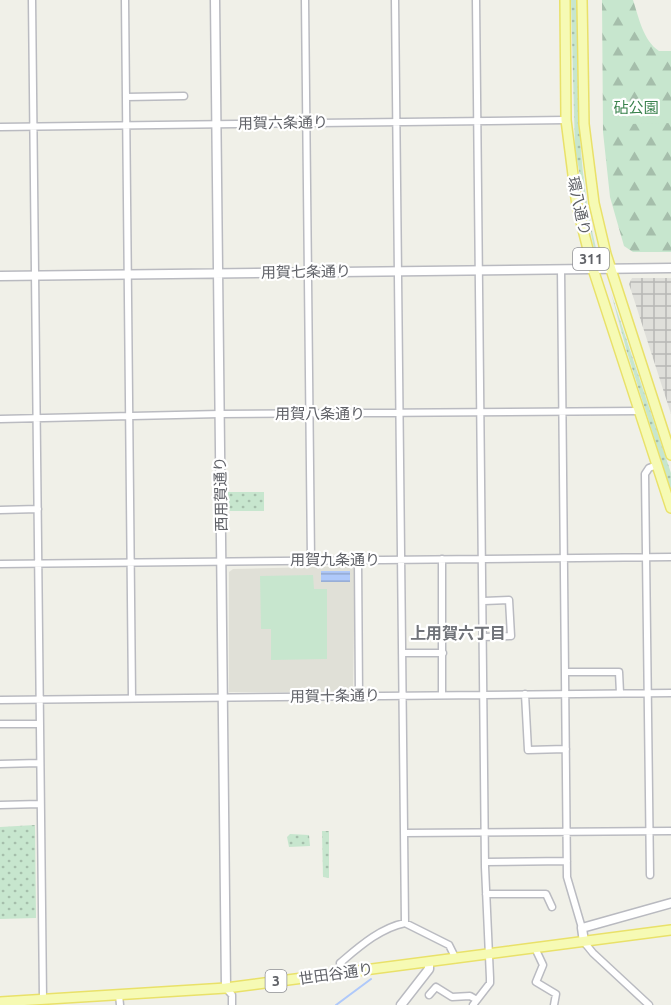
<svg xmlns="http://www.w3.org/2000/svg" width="671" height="1005" font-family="Ubuntu,'Noto Sans JP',sans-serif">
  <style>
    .industrial { fill: url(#industrial-grid) }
    .education { fill: #e0e0d7 }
    .grass { fill: url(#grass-dots) }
    .forest { fill: url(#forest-firs) }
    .garden { fill: #c7e6ce }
    .water { fill: url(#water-rules) }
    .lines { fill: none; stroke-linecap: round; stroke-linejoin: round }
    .stream { stroke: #afc9fa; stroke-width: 2 }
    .street-casing { stroke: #babbc1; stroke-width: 9 }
    .secondary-casing { stroke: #b9bac0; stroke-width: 11 }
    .primary-casing { stroke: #e9e169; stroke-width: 12 }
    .street { stroke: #fff; stroke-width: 6 }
    .secondary { stroke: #fff; stroke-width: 8 }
    .primary { stroke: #f6fab4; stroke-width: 9 }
    .labels { text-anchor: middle; stroke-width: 4.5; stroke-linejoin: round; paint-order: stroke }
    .shield { fill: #fff; stroke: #8f9095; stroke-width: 1.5 }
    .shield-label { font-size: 14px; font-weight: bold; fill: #5f6167 }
    .park-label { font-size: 15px; fill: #3b834e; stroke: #fff }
    .street-label { font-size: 15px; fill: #5f6167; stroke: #fff }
    .neighbourhood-label { font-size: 16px; font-weight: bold; fill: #707379; stroke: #fff }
  </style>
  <defs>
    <pattern id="industrial-grid" width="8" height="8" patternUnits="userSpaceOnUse" patternTransform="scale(1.5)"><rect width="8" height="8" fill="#dfdfda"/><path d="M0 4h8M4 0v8" fill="none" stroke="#b8b8b5"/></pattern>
    <pattern id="grass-dots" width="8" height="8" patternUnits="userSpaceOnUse" patternTransform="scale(1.5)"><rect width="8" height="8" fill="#c7e6ce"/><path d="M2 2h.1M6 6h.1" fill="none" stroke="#a5beab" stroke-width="1.8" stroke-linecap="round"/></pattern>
    <pattern id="forest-firs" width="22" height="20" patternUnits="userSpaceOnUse" patternTransform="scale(1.5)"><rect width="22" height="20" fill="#c7e6ce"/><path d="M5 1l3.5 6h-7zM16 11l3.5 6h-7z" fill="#a5beab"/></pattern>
    <pattern id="water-rules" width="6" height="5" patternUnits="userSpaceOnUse" patternTransform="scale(1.5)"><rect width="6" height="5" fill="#afc9fa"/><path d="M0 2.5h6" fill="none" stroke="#92a7ce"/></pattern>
  </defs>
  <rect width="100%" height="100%" fill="#f0f0e8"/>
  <path class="industrial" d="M632,278H671V414L629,284Z"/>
  <path class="education" d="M352,566L355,568L353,692H229V572L233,569Z"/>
  <path class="grass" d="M571,0H577C578,83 576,167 596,248L594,249L575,149Z
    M611,293L671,473V491L627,352Z
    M228,492H264V511H228Z
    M35,825L36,918L0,919V827Z
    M322,831H329V878L323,877Z
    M290,834L309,835L310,846L289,847L287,837Z"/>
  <path class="forest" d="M602,0H633C639,18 643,40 659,51H671V252H633L624,246L610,197L603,132Z"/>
  <path class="garden" d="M629,116H671V123L629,124Z
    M313,575L314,589H327V659L271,660V629H261L260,576Z"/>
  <path class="water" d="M321,571H350V582H321Z"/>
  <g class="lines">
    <path class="stream" d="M336,1005L371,979"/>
    <defs>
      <path id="street" d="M32,0L43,999
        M125,0L132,698
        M305,0L311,560
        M395,0L405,923
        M126,97L184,96
        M0,127L566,120
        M561,269L567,877L582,928
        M0,419L220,414L640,411
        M0,510L38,509
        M358,560L359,696
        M0,564L671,557
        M484,601L509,600L511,636L484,637
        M402,653H443
        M565,672H619L620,693
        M525,694L528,750L566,749
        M442,695V559
        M0,700L671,693
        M0,724H39
        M0,764L39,763
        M0,805L40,804
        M404,833L671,831
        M485,862L567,861
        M650,875L645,474L649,468L657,465
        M486,894H546L552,907
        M584,942L593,953L649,1005
        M535,948L543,965L536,982L556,994L554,1005
        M342,973L340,963C359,947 380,928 405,923L449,945L456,959
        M226,988L232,995V1005
        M119,995L120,1005
        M429,995L436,987L452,997L470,996L477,1000
        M473,1005L490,983V978L485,867L476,0"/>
      <path id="secondary" d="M215,0L226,988
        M0,276L671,268
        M584,942L582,928L671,903
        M401,1005L429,969V962"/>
      <path id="primary" d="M565,0L566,120L577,206L593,269L671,508
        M582,0L584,124L594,203L606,254L671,455
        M0,1002L226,988L671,930"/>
    </defs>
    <use href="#street" class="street-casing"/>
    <use href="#secondary" class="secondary-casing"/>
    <use href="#primary" class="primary-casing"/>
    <use href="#street" class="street"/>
    <use href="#secondary" class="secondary"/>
    <use href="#primary" class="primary"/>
  </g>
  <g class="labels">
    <g class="shield">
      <rect x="573" y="248" width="36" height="22" rx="4.5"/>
      <rect x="265.5" y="970" width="21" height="22" rx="4.5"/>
    </g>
    <g class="shield-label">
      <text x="591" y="264">311</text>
      <text x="276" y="986">3</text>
    </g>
    <g class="park-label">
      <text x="636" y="113">砧公園</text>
    </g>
    <g class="street-label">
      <text transform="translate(283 123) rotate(-1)" y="5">用賀六条通り</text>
      <text transform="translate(579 206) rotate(78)" y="5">環八通り</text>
      <text transform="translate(306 272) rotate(-1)" y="5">用賀七条通り</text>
      <text x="320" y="419">用賀八条通り</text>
      <text transform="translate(221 494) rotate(-91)" y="5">西用賀通り</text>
      <text x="335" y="565">用賀九条通り</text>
      <text transform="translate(335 696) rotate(-1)" y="5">用賀十条通り</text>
      <text transform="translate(336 974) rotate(-8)" y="5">世田谷通り</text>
    </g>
    <g class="neighbourhood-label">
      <text x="458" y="639">上用賀六丁目</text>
    </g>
  </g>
</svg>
